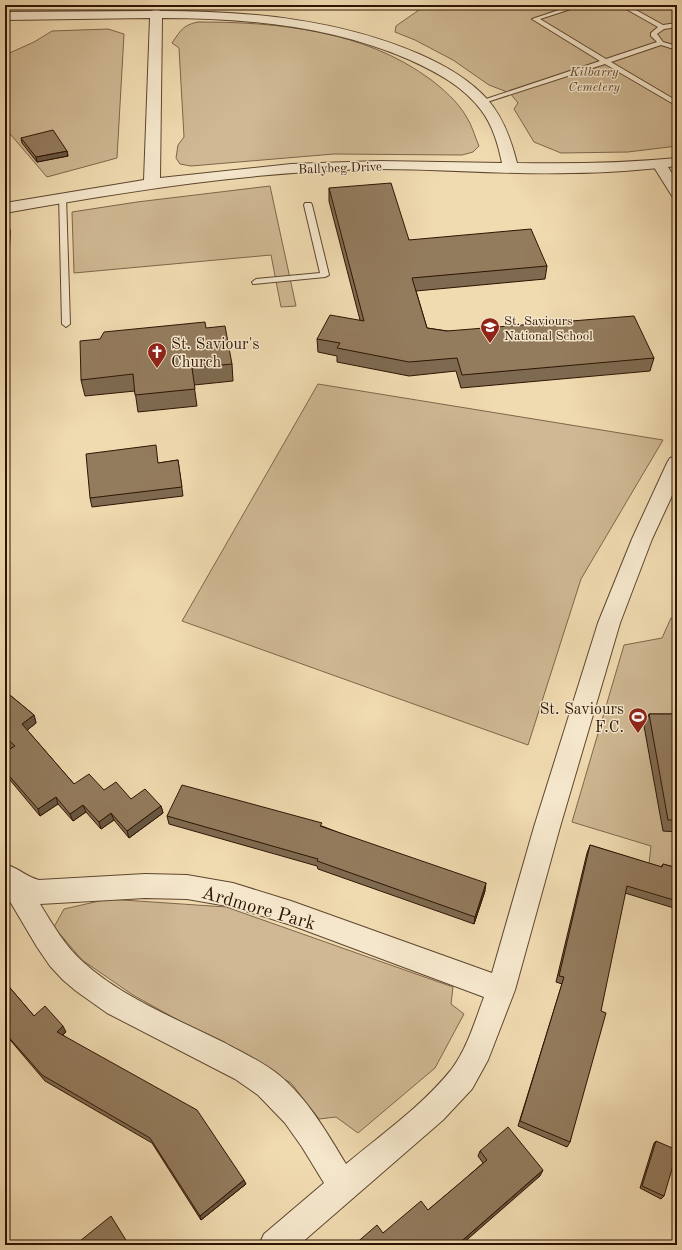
<svg xmlns="http://www.w3.org/2000/svg" width="682" height="1250" font-family="'Old Standard TT',serif">
  <style>
    .green { fill: #cfb893; stroke: #7e664b }
    .lines { fill: none; stroke-linecap: round; stroke-linejoin: round }
    .service-casing { stroke: #5e462e; stroke-width: 2 }
    .minor-casing { stroke: #5e462e; stroke-width: 2 }
    .tertiary-casing { stroke: #5e462e; stroke-width: 2 }
    .service { fill: #f5e7cc; fill-rule: evenodd }
    .minor { fill: #f5e7cc; fill-rule: evenodd }
    .tertiary { fill: #f5e7cc; fill-rule: evenodd }
    .wall { fill: #7e6a50; stroke: #2e1403 }
    .shaded-wall { fill: #675641; stroke: #2e1403 }
    .building { fill: #937b5d; stroke: #2e1403 }
    .labels { text-anchor: middle; stroke-width: 3; stroke-linejoin: round; paint-order: stroke }
    .far-park-label { font-size: 13px; font-style: italic; fill: #5e452e; stroke: #f5e7cc }
    .far-street-label { font-size: 13px; fill: #2e1403; stroke: #f5e7cc }
    .far-poi-label { font-size: 13px; fill: #2e1403; stroke: #f5e7cc; text-anchor: start }
    .poi-label { font-size: 16px; fill: #2e1403; stroke: #f5e7cc; text-anchor: start }
    .near-street-label { font-size: 19px; fill: #2e1403; stroke: #f5e7cc }
  </style>
  <rect width="100%" height="100%" fill="#f0dab0"/>
  <filter id="stains"><feTurbulence type="fractalNoise" baseFrequency=".005" numOctaves="4"/><feColorMatrix values="0 0 0 0 .2 0 0 0 0 .09 0 0 0 0 .02 0 0 0 .5 -.17"/></filter>
  <radialGradient id="worn" r=".72"><stop offset=".6" stop-color="#630" stop-opacity="0"/><stop offset="1" stop-color="#630" stop-opacity=".3"/></radialGradient>
  <path class="green" d="M426,5H677V146L628,152L561,153L534,142L514,109L518,103L510,93L489,85L453,60L415,40L395,32L396,26Z
    M198,22C278,22 363,30 430,79C443,89 457,101 466,116C472,125 475,137 479,146L473,152L462,155L334,154L191,166L180,164L176,158L178,145L184,137L179,48L172,43C181,30 183,25 198,22Z
    M108,29L124,34L117,158L47,177L5,128V55L34,42L52,31Z
    M270,186L296,306L281,307L271,255L74,273L72,212L137,202Z
    M318,384L663,440L581,579L528,745L182,621Z
    M671,618L677,620V873L649,864L651,846L572,822L624,645L662,638Z
    M108,899L226,907L453,987L451,1004L464,1014L435,1068L358,1133L336,1117L319,1119L291,1083L133,995L82,960L54,927L64,909Z"/>
  <g class="lines">
    <defs>
      <path id="service" d="M574,5H583L540,19L606,59L657,42L651,36V33L658,27L619,5H627L663,25L677,23V27L664,29L657,34L663,42L677,46V50L661,45L611,62L677,101V106L605,64L484,103H480V101L600,61L532,19Z
        M59,194H62L66,196L70,324L66,327L62,324Z
        M305,203H311L312,205L329,275L325,277L253,284L252,282L256,279L320,273L304,205Z"/>
      <path id="minor" d="M659,160L664,161L677,181V198L672,196L652,164L654,161Z
        M677,456V485L652,539L620,623L560,827L515,990L488,1060L472,1089L443,1120L299,1245H259L264,1234L324,1183L302,1147L285,1123L258,1095L235,1079L107,1013L76,991L63,980L50,966L37,947L5,893V868L10,866C21,870 27,877 39,880L145,874L187,875L233,883L291,901L492,973L534,827L598,623L632,539L667,463L670,458ZM145,898L187,899L233,907L291,925L484,997C475,1021 467,1049 451,1070C422,1106 382,1134 346,1164C327,1133 308,1099 279,1075C263,1062 243,1053 225,1043C179,1020 121,997 83,962C65,946 53,925 40,904Z"/>
      <path id="tertiary" d="M156,9L161,11C248,11 338,19 419,54C444,65 468,78 487,99C503,117 511,139 517,163C571,164 624,163 677,158V166C642,170 607,173 572,173C508,175 443,169 379,169C253,171 128,191 5,213V203L144,180L150,18L5,20V12L151,11ZM162,18C246,18 332,26 410,60C436,72 463,86 481,110C493,126 498,144 502,163L379,161L291,164L160,178Z"/>
    </defs>
    <use href="#service" class="service-casing"/>
    <use href="#minor" class="minor-casing"/>
    <use href="#tertiary" class="tertiary-casing"/>
    <use href="#service" class="service"/>
    <use href="#minor" class="minor"/>
    <use href="#tertiary" class="tertiary"/>
  </g>
  <path class="wall" d="M21,138L67,151L68,156L37,162L22,143Z
    M329,188L409,240L547,266L545,279L416,291L427,328L447,331L654,358L650,371L461,388L456,371L409,376L337,362V356L318,352L317,339L360,320L329,201Z
    M5,215L10,231L8,296L9,300L8,358L5,359Z
    M206,328L232,364L233,381L194,385L197,406L138,412L135,391L85,396L81,380Z
    M178,460L183,496L92,507L90,498L159,463Z
    M5,691L34,715L36,723L27,730L74,784L104,790L131,799L161,806L163,813L129,838L114,820L101,829L86,812L73,821L58,804L40,816L5,774V752L12,748L5,742Z
    M649,714H677V832L663,831L644,726Z
    M167,816L322,826L485,891L474,924L318,869L317,866L169,824Z
    M590,845L661,867L663,864L677,868V909L625,893L570,1142L567,1147L518,1126L562,984L556,982L587,853Z
    M5,982L34,1016L66,1032L63,1035L246,1184L201,1220L152,1143L45,1081L5,1034Z
    M656,1141L664,1196L661,1199L640,1188L654,1143Z
    M480,1151L540,1176L383,1233L428,1210L458,1185L483,1163L478,1156Z"/>
  <path class="shaded-wall" d="M67,151L68,156L37,162L36,157Z
    M7,216L10,231L8,296L9,300L8,358L5,347V255Z
    M34,715L36,723L25,732L22,724Z
    M56,797L58,804L40,816L38,809Z
    M83,805L86,812L73,821L70,814Z
    M161,806L163,813L129,838L127,831Z
    M111,813L114,820L101,829L99,822Z
    M486,883L485,891L474,924L475,917Z
    M63,1026L66,1032L60,1037L57,1032Z
    M543,1170L540,1176L461,1245H457Z
    M244,1180L246,1184L201,1220L200,1216Z"/>
  <path class="building" d="M53,130L67,151L36,157L21,138Z
    M391,183L409,240L531,229L547,266L412,278L427,328L447,331L634,316L654,358L462,375L457,358L409,362L337,348L340,343L317,339L330,315L364,321L329,188Z
    M5,215L7,216L5,255Z
    M205,322L206,328L225,326L232,364L192,368L195,389L135,395L133,374L81,380L80,341L100,339L104,332Z
    M156,445L158,463L178,460L182,487L90,498L86,454Z
    M5,691L34,715L22,724L74,784L89,774L104,790L116,782L131,799L145,789L161,806L127,831L111,813L99,822L83,805L70,814L56,797L38,809L5,771V752L15,746L5,737Z
    M649,714H677V820H668Z
    M182,785L322,823L320,826L486,883L475,917L317,861L318,859L167,816Z
    M590,845L662,867L663,864L677,868V901L627,886L601,1011L606,1013L570,1142L520,1121L564,977L559,976Z
    M5,982L34,1016L45,1006L63,1026L57,1032L197,1110L244,1180L200,1216L150,1138L42,1075L5,1033Z
    M508,1127L543,1170L457,1245H354L377,1225L383,1233L421,1201L428,1210L487,1160L480,1151Z
    M656,1141L677,1150V1152L664,1196L642,1186Z
    M111,1216L129,1245H75Z"/>
  <defs>
    <symbol id="school-pin" viewBox="-11 -11 22 30"><path d="M0 17L-7.5 6A9.5 9.5 0 1 1 7.5 6Z" fill="#8f2418" stroke="#f5e7cc"/><path d="M0-5L7-2L0 1L-7-2ZM-4 1L0 2.5L4 1V4Q0 6-4 4Z" fill="#fff"/></symbol>
    <symbol id="church-pin" viewBox="-11 -11 22 30"><path d="M0 17L-7.5 6A9.5 9.5 0 1 1 7.5 6Z" fill="#8f2418" stroke="#f5e7cc"/><path d="M-1.2-6h2.4v3.5h3.3v2.4h-3.3V6h-2.4V-.1h-3.3v-2.4h3.3Z" fill="#fff"/></symbol>
    <symbol id="stadium-pin" viewBox="-11 -11 22 30"><path d="M0 17L-7.5 6A9.5 9.5 0 1 1 7.5 6Z" fill="#8f2418" stroke="#f5e7cc"/><path d="M0-5a6.5 5 0 1 0 0 10a6.5 5 0 1 0 0-10ZM-3.5-1.8h7v3.6h-7Z" fill="#fff"/></symbol>
  </defs>
  <g fill-rule="evenodd">
    <use href="#school-pin" x="479" y="316" width="22" height="30"/>
    <use href="#church-pin" x="146" y="341" width="22" height="30"/>
    <use href="#stadium-pin" x="627" y="706" width="22" height="30"/>
  </g>
  <g class="labels">
    <g class="far-park-label">
      <text x="594" y="76">Kilbarry<tspan x="594" dy="15">Cemetery</tspan></text>
    </g>
    <g class="far-street-label">
      <text transform="translate(340 167) rotate(-2)" y="5">Ballybeg Drive</text>
    </g>
    <g class="far-poi-label">
      <text x="504" y="325">St. Saviours<tspan x="504" dy="15">National School</tspan></text>
    </g>
    <g class="poi-label">
      <text x="171" y="349">St. Saviour's<tspan x="171" dy="18">Church</tspan></text>
      <text x="624" y="714" text-anchor="end">St. Saviours<tspan x="624" dy="18">F.C.</tspan></text>
    </g>
    <g class="near-street-label">
      <text transform="translate(259 907) rotate(16)" y="7">Ardmore Park</text>
    </g>
  </g>
  <rect width="682" height="1250" fill="none" stroke="#f0dab0" stroke-width="20"/>
  <rect x="6" y="6" width="670" height="1238" fill="none" stroke="#2e1403" stroke-width="2"/>
  <rect x="10" y="10" width="662" height="1230" fill="none" stroke="#2e1403"/>
  <rect width="100%" height="100%" filter="url(#stains)"/>
  <rect width="100%" height="100%" fill="url(#worn)"/>
</svg>
